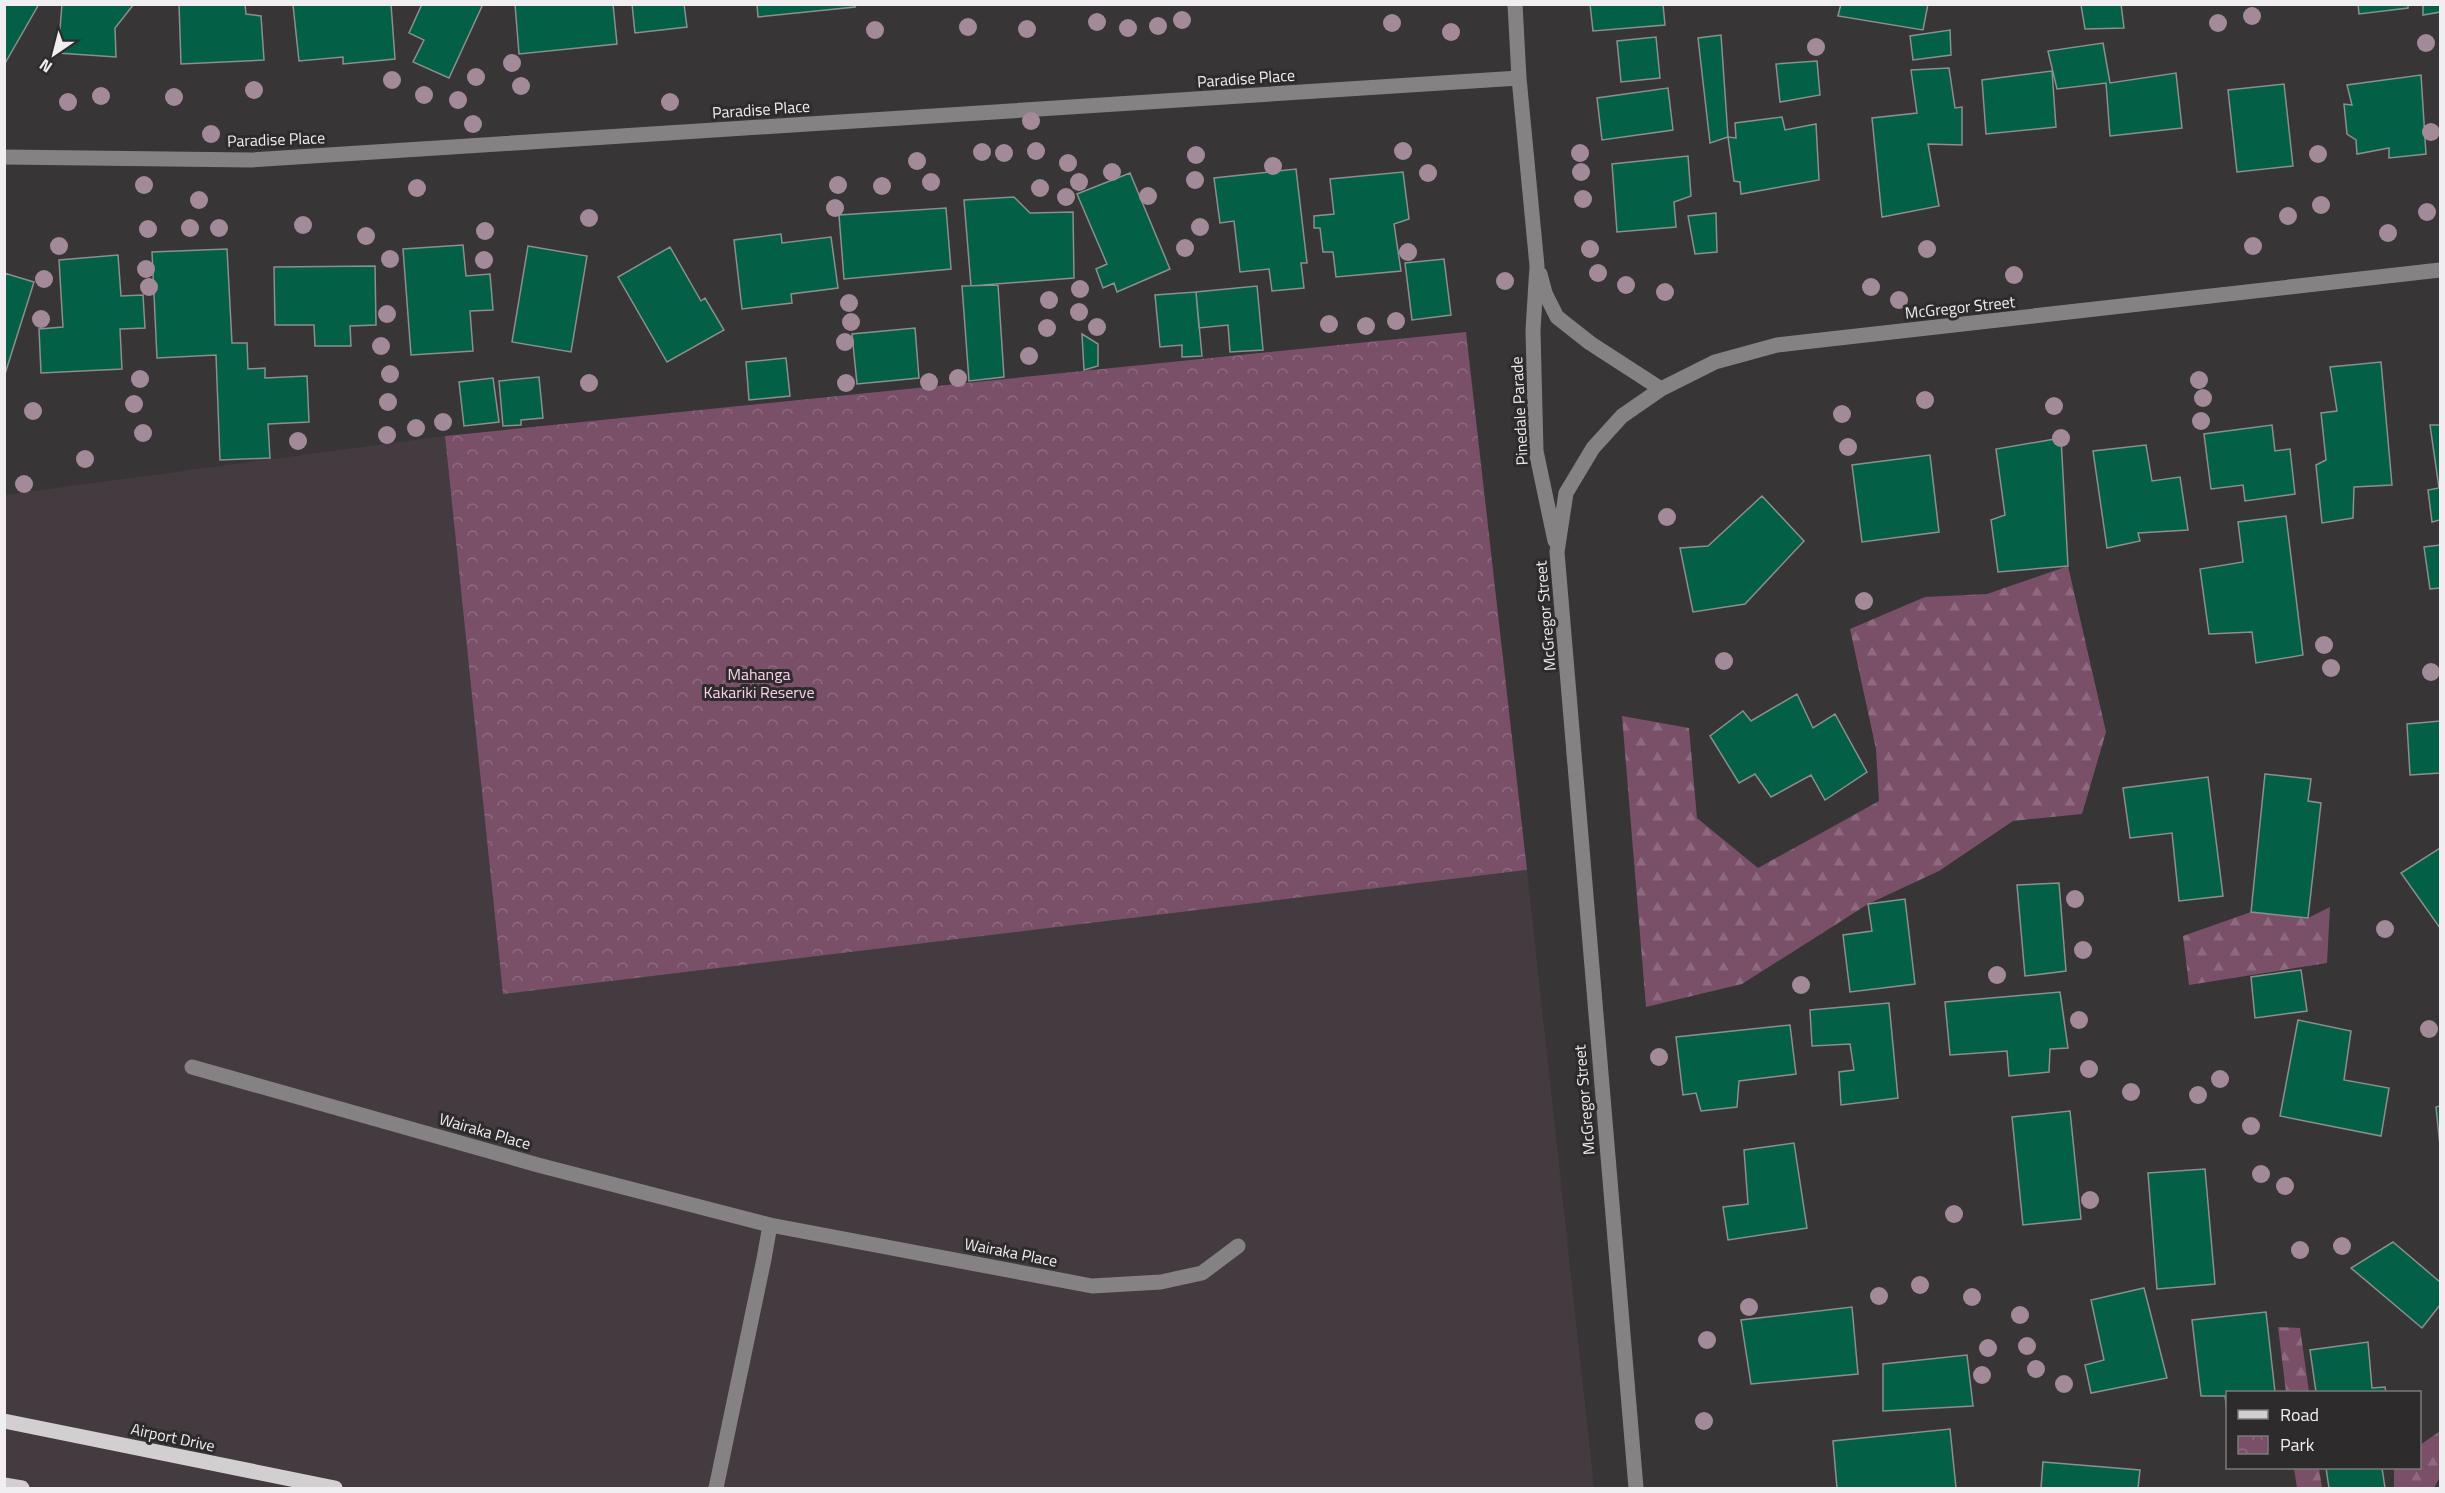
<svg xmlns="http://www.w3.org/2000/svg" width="2445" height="1493" font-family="'Titillium Web',sans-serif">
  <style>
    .built { fill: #443b40 }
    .forest { fill: url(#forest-firs) }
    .park { fill: url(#park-crowns) }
    .building { fill: #035f46; stroke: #8b8f8e; stroke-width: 1.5 }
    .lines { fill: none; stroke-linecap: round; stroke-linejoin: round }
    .minor { stroke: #848283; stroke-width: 15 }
    .major { stroke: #d2cfd0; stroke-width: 15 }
    .tree { fill: #a38a98 }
    .labels { text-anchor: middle; stroke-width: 6; stroke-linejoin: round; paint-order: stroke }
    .street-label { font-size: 16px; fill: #f0eef0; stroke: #2e2b2c }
    .park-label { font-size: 16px; fill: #fad0e8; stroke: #2e2b2c }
  </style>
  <defs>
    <pattern id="forest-firs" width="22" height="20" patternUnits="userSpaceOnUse" patternTransform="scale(1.5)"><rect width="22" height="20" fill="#7a5069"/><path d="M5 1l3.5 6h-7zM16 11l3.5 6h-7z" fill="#8d6a7f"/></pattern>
    <pattern id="park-crowns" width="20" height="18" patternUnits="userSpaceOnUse" patternTransform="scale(1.5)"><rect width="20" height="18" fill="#7a5069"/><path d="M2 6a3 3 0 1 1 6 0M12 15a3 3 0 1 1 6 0" fill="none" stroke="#8d6a7f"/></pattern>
  </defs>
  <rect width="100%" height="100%" fill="#383536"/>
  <path class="built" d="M445,436L503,994L1527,870L1594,1488H5L4,495Z"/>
  <path class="forest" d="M2068,566L2106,732L2082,814L2013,821L1939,871L1868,904L1742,984L1646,1007L1622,716L1689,728L1697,818L1758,868L1879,801L1876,749L1850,629L1925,597L1987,594Z
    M2330,907L2327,963L2189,985L2183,936L2251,912L2308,918Z
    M2278,1327L2300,1328L2309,1392H2286Z
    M2440,1431V1477L2434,1488H2394V1468H2420V1445Z
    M2294,1468H2319L2322,1488H2297Z"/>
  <path class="park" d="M1466,332L1527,870L503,994L445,436Z"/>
  <path class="building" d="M4,4H39L4,65Z
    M62,4H134L115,28L116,57L58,53Z
    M179,4H245L246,14L261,16L264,60L181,64Z
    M391,4L395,59L343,64V57L299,61L293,5Z
    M422,4H483L449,78L413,62L424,40L409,33Z
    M515,4H613L617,44L519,54Z
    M632,4H684L687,27L635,33Z
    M757,4H855V7L758,17Z
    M1590,4H1663L1665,25L1593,31Z
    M1841,4H1928L1923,30L1838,16Z
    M2121,4L2124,28L2085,29L2081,5Z
    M2358,4H2408V8L2359,14Z
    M2423,4H2440V12L2423,15Z
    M1950,30L1951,55L1913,60L1910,36Z
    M1721,35L1728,137L1710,143L1698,38Z
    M1656,37L1660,78L1621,82L1617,41Z
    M2103,43L2110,83L2176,73L2182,128L2110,136L2106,83L2057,89L2048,51Z
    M1817,61L1820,95L1780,102L1776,64Z
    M1949,68L1955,108L1962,107V145L1928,144L1939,206L1882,217L1872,118L1917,113L1911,70Z
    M2052,71L2056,127L1986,134L1982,80Z
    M2421,75L2426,154L2389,158V148L2357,154L2356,140L2347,134L2344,104L2352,105L2347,85Z
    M2284,84L2293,166L2237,172L2228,90Z
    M1668,88L1673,130L1602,140L1597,98Z
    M1782,117L1785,130L1816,124L1819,180L1741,194L1740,182L1734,181L1728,137L1736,138L1735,123Z
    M1688,156L1691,196L1674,202L1676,227L1617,232L1612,164Z
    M1296,169L1307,263H1301L1304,288L1272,291L1269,269L1240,272L1234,221L1220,223L1214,178Z
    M1403,172L1409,219L1394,224L1401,271L1336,277L1333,252H1323L1320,228H1314V216L1334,214L1330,179Z
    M1130,173L1170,269L1117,292L1114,283L1103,288L1096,269L1107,264L1077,194Z
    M1014,197L1030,213L1073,212L1074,278L971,286L964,200Z
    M946,208L951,269L844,279L839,215Z
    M1716,213L1717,252L1695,254L1688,216Z
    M781,234L782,243L831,237L838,288L791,294L792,303L742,309L734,240Z
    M463,245L466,276L490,274L493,310L470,311L473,351L411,355L403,249Z
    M528,246L587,256L571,352L512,342Z
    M670,247L701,301L705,298L724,330L667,362L618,277Z
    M227,249L232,343H247L248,369L265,368V378L307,376L309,422L268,424L270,458L220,460L216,355L157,358L152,252Z
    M118,255L121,296L143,295L145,328L120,329L122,369L41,373L39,329L63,327L59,260Z
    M1444,259L1451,315L1412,320L1405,263Z
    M375,266L376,325L350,326L351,346H315L314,325H275L274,267Z
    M4,273L34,282L4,377Z
    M998,285L1004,377L969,381L962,286Z
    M1257,286L1263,350L1230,352L1228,325L1199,328L1196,292Z
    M1196,292L1202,356L1182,357V345L1160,347L1155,295Z
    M915,328L919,378L857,384L852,334Z
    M1082,334L1098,344V366L1084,370Z
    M786,358L790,396L749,400L746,362Z
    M2381,362L2392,485L2354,487L2353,518L2322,523L2316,465L2326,460L2321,413L2337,411L2330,367Z
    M539,377L543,418L521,420V425L503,426L499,381Z
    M493,378L499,422L464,426L459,382Z
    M2272,425L2275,451L2290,449L2295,494L2245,501L2243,485L2211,489L2204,434Z
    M2430,425H2440V520L2432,522L2428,490L2439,488Z
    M2061,438L2068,566L1998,572L1991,520L2005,515L1996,449Z
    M2146,445L2152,481L2180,477L2188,530L2138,533L2140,541L2107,548L2093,451Z
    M1930,455L1939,532L1862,542L1852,465Z
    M1762,496L1804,541L1745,604L1693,612L1680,548L1708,546Z
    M2286,516L2303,655L2256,663L2252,632L2209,634L2200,569L2243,562L2238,522Z
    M2440,545V588L2430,589L2424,547Z
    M1797,694L1813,728L1835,714L1867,772L1825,800L1811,775L1771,797L1755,774L1739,783L1710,736L1743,711L1751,721Z
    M2440,721V773L2410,775L2407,724Z
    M2265,774L2311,779L2308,801L2321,803L2308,918L2251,912Z
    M2208,777L2223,896L2179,901L2172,833L2130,838L2123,788Z
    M2440,848V928L2401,873Z
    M2059,883L2066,971L2025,976L2017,885Z
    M1905,899L1915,984L1850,992L1843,935L1872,931L1868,904Z
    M2301,970L2307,1011L2255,1018L2251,977Z
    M2060,992L2068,1048L2050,1049L2049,1072L2009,1076L2007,1051L1950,1055L1945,1002Z
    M1889,1003L1898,1098L1841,1105L1839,1072L1854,1070L1850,1044L1812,1046L1810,1010Z
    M2298,1020L2351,1031L2344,1080L2389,1088L2381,1136L2280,1116Z
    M1790,1025L1796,1074L1739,1081L1737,1107L1701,1111L1696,1093L1683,1095L1676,1037Z
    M2440,1106V1146L2436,1107Z
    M2070,1111L2081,1219L2023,1225L2012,1117Z
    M1794,1143L1807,1228L1728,1240L1723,1207L1748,1204L1744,1150Z
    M2205,1169L2215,1284L2157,1289L2148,1173Z
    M2393,1242L2440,1282V1305L2422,1328L2351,1268Z
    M2144,1288L2167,1378L2091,1393L2085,1365L2104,1360L2091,1300Z
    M1852,1307L1858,1374L1751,1384L1741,1320Z
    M2266,1312L2275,1392H2228V1419L2225,1396H2201L2192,1320Z
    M2368,1342L2372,1388L2385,1387L2386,1392H2316L2310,1350Z
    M1967,1355L1973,1406L1883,1411V1364Z
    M1950,1429L1956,1488H1837L1833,1441Z
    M2043,1462L2140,1470L2138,1488H2041Z
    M2326,1468H2382L2385,1488H2329Z"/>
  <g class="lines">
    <path class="minor" d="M1515,4L1519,78L1537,266L1533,330L1536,451L1555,541
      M4,157L251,160L1519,78
      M1540,274L1545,293L1557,317L1590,343L1661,389
      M192,1067L538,1165L770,1225L1092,1286L1161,1282L1202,1273L1238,1246
      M716,1488L764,1259L770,1225
      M1636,1488L1557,552L1566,493L1593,448L1622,416L1661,389L1715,362L1777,345L2440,270"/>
    <path class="major" d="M4,1421L335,1488
      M4,1485L22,1488"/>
  </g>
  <g class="tree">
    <circle cx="2252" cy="16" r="9"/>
    <circle cx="1182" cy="20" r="9"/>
    <circle cx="1097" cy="22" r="9"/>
    <circle cx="1392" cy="23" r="9"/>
    <circle cx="2218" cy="23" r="9"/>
    <circle cx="1158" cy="26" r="9"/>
    <circle cx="968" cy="27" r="9"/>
    <circle cx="1128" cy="28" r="9"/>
    <circle cx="1027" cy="29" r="9"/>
    <circle cx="875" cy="30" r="9"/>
    <circle cx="1451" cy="32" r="9"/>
    <circle cx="2426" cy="43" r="9"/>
    <circle cx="1816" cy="47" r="9"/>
    <circle cx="512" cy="63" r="9"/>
    <circle cx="476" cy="77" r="9"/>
    <circle cx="392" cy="80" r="9"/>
    <circle cx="521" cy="86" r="9"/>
    <circle cx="254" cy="90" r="9"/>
    <circle cx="424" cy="95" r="9"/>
    <circle cx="101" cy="96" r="9"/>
    <circle cx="174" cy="97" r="9"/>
    <circle cx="458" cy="100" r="9"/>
    <circle cx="68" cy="102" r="9"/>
    <circle cx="670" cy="102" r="9"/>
    <circle cx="1031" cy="121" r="9"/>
    <circle cx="473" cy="124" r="9"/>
    <circle cx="2431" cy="132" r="9"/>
    <circle cx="211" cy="134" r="9"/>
    <circle cx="1036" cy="151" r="9"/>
    <circle cx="1403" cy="151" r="9"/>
    <circle cx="982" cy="152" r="9"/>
    <circle cx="1004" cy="153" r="9"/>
    <circle cx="1580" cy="153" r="9"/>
    <circle cx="2318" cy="154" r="9"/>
    <circle cx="1196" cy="155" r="9"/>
    <circle cx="917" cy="161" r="9"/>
    <circle cx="1068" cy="163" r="9"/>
    <circle cx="1273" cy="166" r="9"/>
    <circle cx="1112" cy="172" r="9"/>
    <circle cx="1581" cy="172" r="9"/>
    <circle cx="1428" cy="173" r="9"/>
    <circle cx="1195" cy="180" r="9"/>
    <circle cx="931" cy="182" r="9"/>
    <circle cx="1079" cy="182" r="9"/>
    <circle cx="144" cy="185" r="9"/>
    <circle cx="838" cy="185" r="9"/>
    <circle cx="882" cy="186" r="9"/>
    <circle cx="417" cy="188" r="9"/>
    <circle cx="1040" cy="188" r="9"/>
    <circle cx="1148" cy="196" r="9"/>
    <circle cx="1066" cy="197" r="9"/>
    <circle cx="1583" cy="199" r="9"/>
    <circle cx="199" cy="200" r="9"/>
    <circle cx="2321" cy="205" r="9"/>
    <circle cx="835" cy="208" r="9"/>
    <circle cx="2427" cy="212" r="9"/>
    <circle cx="2288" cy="216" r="9"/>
    <circle cx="589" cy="218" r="9"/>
    <circle cx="303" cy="225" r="9"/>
    <circle cx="1200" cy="227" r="9"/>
    <circle cx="190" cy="228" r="9"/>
    <circle cx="219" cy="228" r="9"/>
    <circle cx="148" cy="229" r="9"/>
    <circle cx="485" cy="231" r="9"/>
    <circle cx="2388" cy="233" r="9"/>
    <circle cx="366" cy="236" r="9"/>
    <circle cx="59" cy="246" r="9"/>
    <circle cx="2253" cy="246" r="9"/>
    <circle cx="1185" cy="248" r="9"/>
    <circle cx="1590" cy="249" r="9"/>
    <circle cx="1927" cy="249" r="9"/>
    <circle cx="1408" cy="252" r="9"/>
    <circle cx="390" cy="259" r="9"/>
    <circle cx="484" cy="260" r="9"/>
    <circle cx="146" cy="269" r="9"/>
    <circle cx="1598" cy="273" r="9"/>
    <circle cx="2014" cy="275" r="9"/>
    <circle cx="44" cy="279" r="9"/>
    <circle cx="1505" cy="281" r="9"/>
    <circle cx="1626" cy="285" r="9"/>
    <circle cx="149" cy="287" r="9"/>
    <circle cx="1871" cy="287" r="9"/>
    <circle cx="1080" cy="289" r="9"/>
    <circle cx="1665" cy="292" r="9"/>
    <circle cx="1049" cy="300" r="9"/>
    <circle cx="1899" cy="300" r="9"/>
    <circle cx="849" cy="303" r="9"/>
    <circle cx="1079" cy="312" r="9"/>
    <circle cx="387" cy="314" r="9"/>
    <circle cx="41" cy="319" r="9"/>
    <circle cx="1396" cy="321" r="9"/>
    <circle cx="851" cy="322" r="9"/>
    <circle cx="1329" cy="324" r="9"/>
    <circle cx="1366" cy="326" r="9"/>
    <circle cx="1097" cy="327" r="9"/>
    <circle cx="1047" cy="328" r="9"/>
    <circle cx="845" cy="342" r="9"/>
    <circle cx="381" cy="346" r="9"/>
    <circle cx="1029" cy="356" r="9"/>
    <circle cx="390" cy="374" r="9"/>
    <circle cx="958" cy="378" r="9"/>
    <circle cx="140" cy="379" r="9"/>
    <circle cx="2199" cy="380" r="9"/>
    <circle cx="929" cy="382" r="9"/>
    <circle cx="589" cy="383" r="9"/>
    <circle cx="846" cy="383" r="9"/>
    <circle cx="2203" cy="398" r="9"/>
    <circle cx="1925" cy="400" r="9"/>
    <circle cx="388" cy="402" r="9"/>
    <circle cx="134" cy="404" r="9"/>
    <circle cx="2054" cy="406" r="9"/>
    <circle cx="33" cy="411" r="9"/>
    <circle cx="1842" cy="414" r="9"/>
    <circle cx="2201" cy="421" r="9"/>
    <circle cx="443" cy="422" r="9"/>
    <circle cx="416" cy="428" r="9"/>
    <circle cx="143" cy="433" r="9"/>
    <circle cx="387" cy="435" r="9"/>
    <circle cx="2061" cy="438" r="9"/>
    <circle cx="298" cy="441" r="9"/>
    <circle cx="1848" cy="447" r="9"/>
    <circle cx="85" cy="459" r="9"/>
    <circle cx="24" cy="484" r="9"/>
    <circle cx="1667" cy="517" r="9"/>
    <circle cx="1864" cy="601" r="9"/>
    <circle cx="2324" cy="645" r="9"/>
    <circle cx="1724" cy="661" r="9"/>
    <circle cx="2331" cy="668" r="9"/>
    <circle cx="2431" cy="672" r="9"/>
    <circle cx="2075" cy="899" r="9"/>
    <circle cx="2385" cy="929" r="9"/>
    <circle cx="2083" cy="950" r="9"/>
    <circle cx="1997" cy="975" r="9"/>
    <circle cx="1801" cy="985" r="9"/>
    <circle cx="2079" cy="1020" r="9"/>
    <circle cx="2429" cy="1029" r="9"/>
    <circle cx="1659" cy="1057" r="9"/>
    <circle cx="2089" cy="1069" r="9"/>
    <circle cx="2220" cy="1079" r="9"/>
    <circle cx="2131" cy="1092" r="9"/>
    <circle cx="2198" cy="1095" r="9"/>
    <circle cx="2251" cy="1126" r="9"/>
    <circle cx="2261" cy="1174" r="9"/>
    <circle cx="2285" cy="1186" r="9"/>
    <circle cx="2090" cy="1200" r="9"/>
    <circle cx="1954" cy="1214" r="9"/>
    <circle cx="2342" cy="1246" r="9"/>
    <circle cx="2300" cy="1250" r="9"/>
    <circle cx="1920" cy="1285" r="9"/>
    <circle cx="1879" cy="1296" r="9"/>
    <circle cx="1972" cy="1297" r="9"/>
    <circle cx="1749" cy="1307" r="9"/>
    <circle cx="2020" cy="1315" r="9"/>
    <circle cx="1707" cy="1340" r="9"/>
    <circle cx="2027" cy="1346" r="9"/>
    <circle cx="1988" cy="1348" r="9"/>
    <circle cx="2036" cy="1369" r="9"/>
    <circle cx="1982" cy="1375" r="9"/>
    <circle cx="2064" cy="1384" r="9"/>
    <circle cx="1704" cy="1421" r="9"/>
  </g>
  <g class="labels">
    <g class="street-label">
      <text transform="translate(1246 78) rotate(-4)" y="6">Paradise Place</text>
      <text transform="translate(761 109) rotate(-4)" y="6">Paradise Place</text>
      <text transform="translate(276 139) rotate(-2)" y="6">Paradise Place</text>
      <text transform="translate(1960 307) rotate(-6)" y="6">McGregor Street</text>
      <text transform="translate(1519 411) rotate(-93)" y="6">Pinedale Parade</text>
      <text transform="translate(1545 616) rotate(-95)" y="6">McGregor Street</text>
      <text transform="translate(1584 1100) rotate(-95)" y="6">McGregor Street</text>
      <text transform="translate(485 1131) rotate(16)" y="6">Wairaka Place</text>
      <text transform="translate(1011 1252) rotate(11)" y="6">Wairaka Place</text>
      <text transform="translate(173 1437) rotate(12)" y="6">Airport Drive</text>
    </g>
    <g class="park-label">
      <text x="759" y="680">Mahanga<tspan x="759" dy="18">Kakariki Reserve</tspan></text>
    </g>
  </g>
  <rect width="2445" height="1493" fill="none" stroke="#f0eef0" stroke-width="12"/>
  <rect x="2226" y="1391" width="195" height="78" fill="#2e2b2c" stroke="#7c797a" stroke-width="1.5"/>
  <rect x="2238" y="1410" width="30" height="9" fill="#d2cfd0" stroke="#7c797a" stroke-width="1.5"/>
  <text x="2280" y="1421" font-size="18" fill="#f0eef0">Road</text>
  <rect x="2238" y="1436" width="30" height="18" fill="url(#park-crowns)" stroke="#7c797a" stroke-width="1.5"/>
  <text x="2280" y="1451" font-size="18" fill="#f0eef0">Park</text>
  <g transform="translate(54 54) rotate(215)" stroke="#2e2b2c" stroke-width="4.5" paint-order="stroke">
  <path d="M0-4.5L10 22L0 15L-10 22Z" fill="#f0eef0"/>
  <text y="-9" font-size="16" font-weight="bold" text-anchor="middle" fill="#f0eef0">N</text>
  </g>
</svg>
